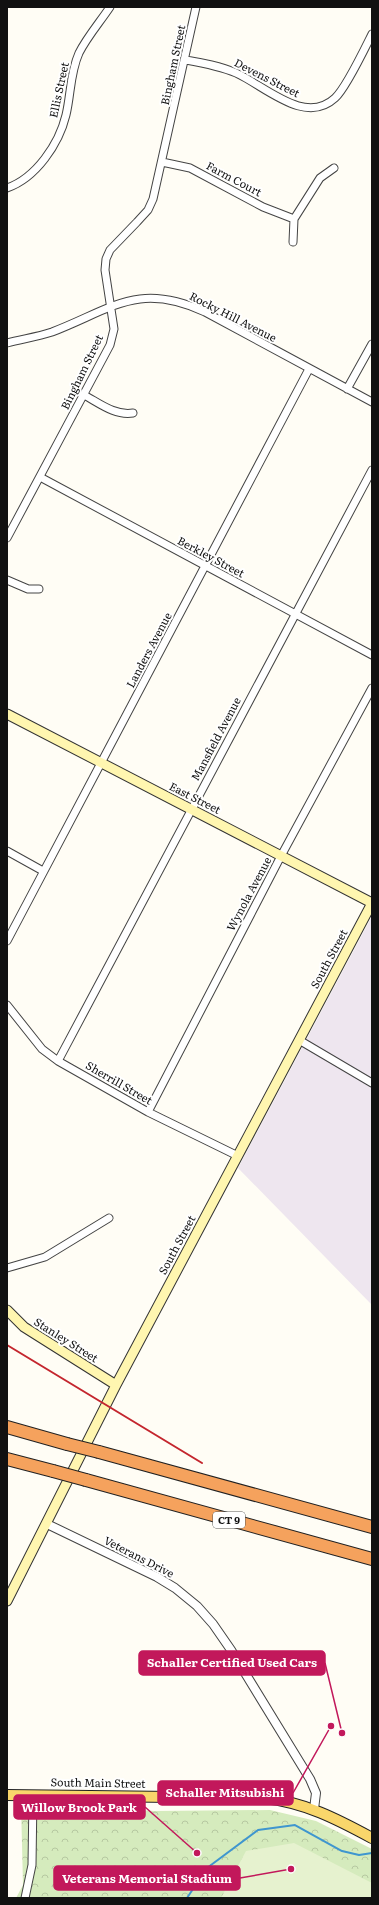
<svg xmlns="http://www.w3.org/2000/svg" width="379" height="1905" font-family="Literata,serif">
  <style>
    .industrial { fill: #eee6ef }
    .park { fill: url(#park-crowns) }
    .pitch { fill: #e6f2cf }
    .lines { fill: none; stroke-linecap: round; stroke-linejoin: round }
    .stream { stroke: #3f96cf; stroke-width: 2 }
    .minor-casing { stroke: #444; stroke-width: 9 }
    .tertiary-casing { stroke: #444; stroke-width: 10 }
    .secondary-casing { stroke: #333; stroke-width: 11 }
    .primary-casing { stroke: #222; stroke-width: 12 }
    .motorway-casing { stroke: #222; stroke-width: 14 }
    .minor { stroke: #fff; stroke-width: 7 }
    .tertiary { stroke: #fff; stroke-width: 8 }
    .secondary { stroke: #fff6b0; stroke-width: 9 }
    .primary { stroke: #f9d66b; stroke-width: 10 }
    .motorway { stroke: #f5a25d; stroke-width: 12 }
    .rail { stroke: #c4262e; stroke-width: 2 }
    .motorway-bridge-casing { stroke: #222; stroke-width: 14; stroke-linecap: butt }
    .motorway-bridge { stroke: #f5a25d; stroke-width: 12 }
    .labels { text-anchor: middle; stroke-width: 4; stroke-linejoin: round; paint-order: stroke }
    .shield { fill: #fff; stroke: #585858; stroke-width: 1 }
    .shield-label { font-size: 10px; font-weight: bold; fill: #111 }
    .street-label { font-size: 11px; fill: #111; stroke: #fff }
    .leader { fill: none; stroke: #c2185b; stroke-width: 1.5 }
    .callout-dot { fill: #c2185b; stroke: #fff; stroke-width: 1.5 }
    .callout { fill: #c2185b; stroke: #c2185b; stroke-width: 1.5 }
    .callout-label { font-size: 12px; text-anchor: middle; font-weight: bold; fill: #fff }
  </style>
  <defs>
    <pattern id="park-crowns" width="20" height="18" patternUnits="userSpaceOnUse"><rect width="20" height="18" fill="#d5ebbd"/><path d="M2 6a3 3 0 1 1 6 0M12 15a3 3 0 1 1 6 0" fill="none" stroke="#b6c8a1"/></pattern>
  </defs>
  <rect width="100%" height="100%" fill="#fffdf5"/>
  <path class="industrial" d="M372,916V1305L238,1168Z"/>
  <path class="park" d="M21,1804L155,1811L270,1810L316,1821L372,1849V1898H16L23,1885Z"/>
  <path class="pitch" d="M294,1843L372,1883V1898H221L246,1851Z"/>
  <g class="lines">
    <path class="stream" d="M187,1898L207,1868L258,1830L295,1825L342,1851L359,1855L372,1853"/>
    <defs>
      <path id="minor" d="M186,60C203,63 220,66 236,73C265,86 305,126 335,98C346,88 364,50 372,34
        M162,162L190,168L263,207L294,219
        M7,188C36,178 59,144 66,115C71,94 70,73 79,53C87,37 100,22 110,7
        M293,242L294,219L320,178L334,168
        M7,343C22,339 37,337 52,332C112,309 138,281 205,312L372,402
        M347,389L372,344
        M84,395C99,403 115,416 133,413
        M40,477L372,655
        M7,538L110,345L114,329L105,270L106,259L110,250L137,222L148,210L153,199L196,7
        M7,580L28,589H39
        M7,851L43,871
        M7,941L309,369
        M7,1005L42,1049L58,1061L148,1112L238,1156
        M299,1040L372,1083
        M58,1061L372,470
        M148,1112L281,856L372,688
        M7,1268L45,1257L109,1218
        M25,1898L32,1865L33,1795"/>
      <path id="tertiary" d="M47,1524L157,1577L175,1588L197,1606L213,1624L231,1650L310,1779L316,1793L314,1809"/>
      <path id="secondary" d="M7,714L372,903
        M7,1310L24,1327L116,1385
        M7,1601L116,1385L372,903"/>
      <path id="primary" d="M7,1795L264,1798C304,1802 337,1819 372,1838"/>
      <path id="motorway" d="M7,1427L67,1444
        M99,1452L372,1527
        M7,1459L53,1471
        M86,1480L372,1559"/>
    </defs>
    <use href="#minor" class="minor-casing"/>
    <use href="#tertiary" class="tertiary-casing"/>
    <use href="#secondary" class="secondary-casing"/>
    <use href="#primary" class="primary-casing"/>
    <use href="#motorway" class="motorway-casing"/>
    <use href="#minor" class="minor"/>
    <use href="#tertiary" class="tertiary"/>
    <use href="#secondary" class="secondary"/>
    <use href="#primary" class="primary"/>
    <use href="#motorway" class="motorway"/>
    <path class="rail" d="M7,1345L202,1463"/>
    <defs>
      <path id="motorway-bridge" d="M67,1444L99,1452
        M53,1471L86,1480"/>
    </defs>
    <use href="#motorway-bridge" class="motorway-bridge-casing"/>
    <use href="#motorway-bridge" class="motorway-bridge"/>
  </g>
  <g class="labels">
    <rect class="shield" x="213" y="1512" width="32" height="16" rx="3"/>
    <g class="shield-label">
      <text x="229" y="1524">CT 9</text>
    </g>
    <g class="street-label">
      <text transform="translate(173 65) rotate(-78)" y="4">Bingham Street</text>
      <text transform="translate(267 78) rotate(27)" y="4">Devens Street</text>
      <text transform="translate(59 90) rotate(-78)" y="4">Ellis Street</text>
      <text transform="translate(234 179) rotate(28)" y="4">Farm Court</text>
      <text transform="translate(233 317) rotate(27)" y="4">Rocky Hill Avenue</text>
      <text transform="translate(82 372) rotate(-64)" y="4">Bingham Street</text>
      <text transform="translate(211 557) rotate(28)" y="4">Berkley Street</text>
      <text transform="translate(149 650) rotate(-62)" y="4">Landers Avenue</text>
      <text transform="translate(216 739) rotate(-62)" y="4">Mansfield Avenue</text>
      <text transform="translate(195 798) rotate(27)" y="4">East Street</text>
      <text transform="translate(249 894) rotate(-62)" y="4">Wynola Avenue</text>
      <text transform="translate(329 959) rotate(-62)" y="4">South Street</text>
      <text transform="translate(119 1083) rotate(30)" y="4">Sherrill Street</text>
      <text transform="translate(177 1245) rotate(-62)" y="4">South Street</text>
      <text transform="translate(66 1340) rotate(32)" y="4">Stanley Street</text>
      <text transform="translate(139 1557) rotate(27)" y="4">Veterans Drive</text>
      <text transform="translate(98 1783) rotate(1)" y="4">South Main Street</text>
    </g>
  </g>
  <path class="leader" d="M342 1733L325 1663M331 1726L293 1793M197 1853L145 1807M291 1869L240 1878"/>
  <g class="callout-dot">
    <circle cx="342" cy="1733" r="4"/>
    <circle cx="331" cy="1726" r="4"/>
    <circle cx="197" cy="1853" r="4"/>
    <circle cx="291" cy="1869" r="4"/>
  </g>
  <g class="callout">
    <rect x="139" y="1651" width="186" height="24" rx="4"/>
    <rect x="158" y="1781" width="135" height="24" rx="4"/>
    <rect x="14" y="1795" width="131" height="24" rx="4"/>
    <rect x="54" y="1866" width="186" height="24" rx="4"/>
  </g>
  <g class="callout-label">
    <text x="232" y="1667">Schaller Certified Used Cars</text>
    <text x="225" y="1797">Schaller Mitsubishi</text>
    <text x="79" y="1812">Willow Brook Park</text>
    <text x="147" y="1883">Veterans Memorial Stadium</text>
  </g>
  <rect width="379" height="1905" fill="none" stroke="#111111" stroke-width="16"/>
</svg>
